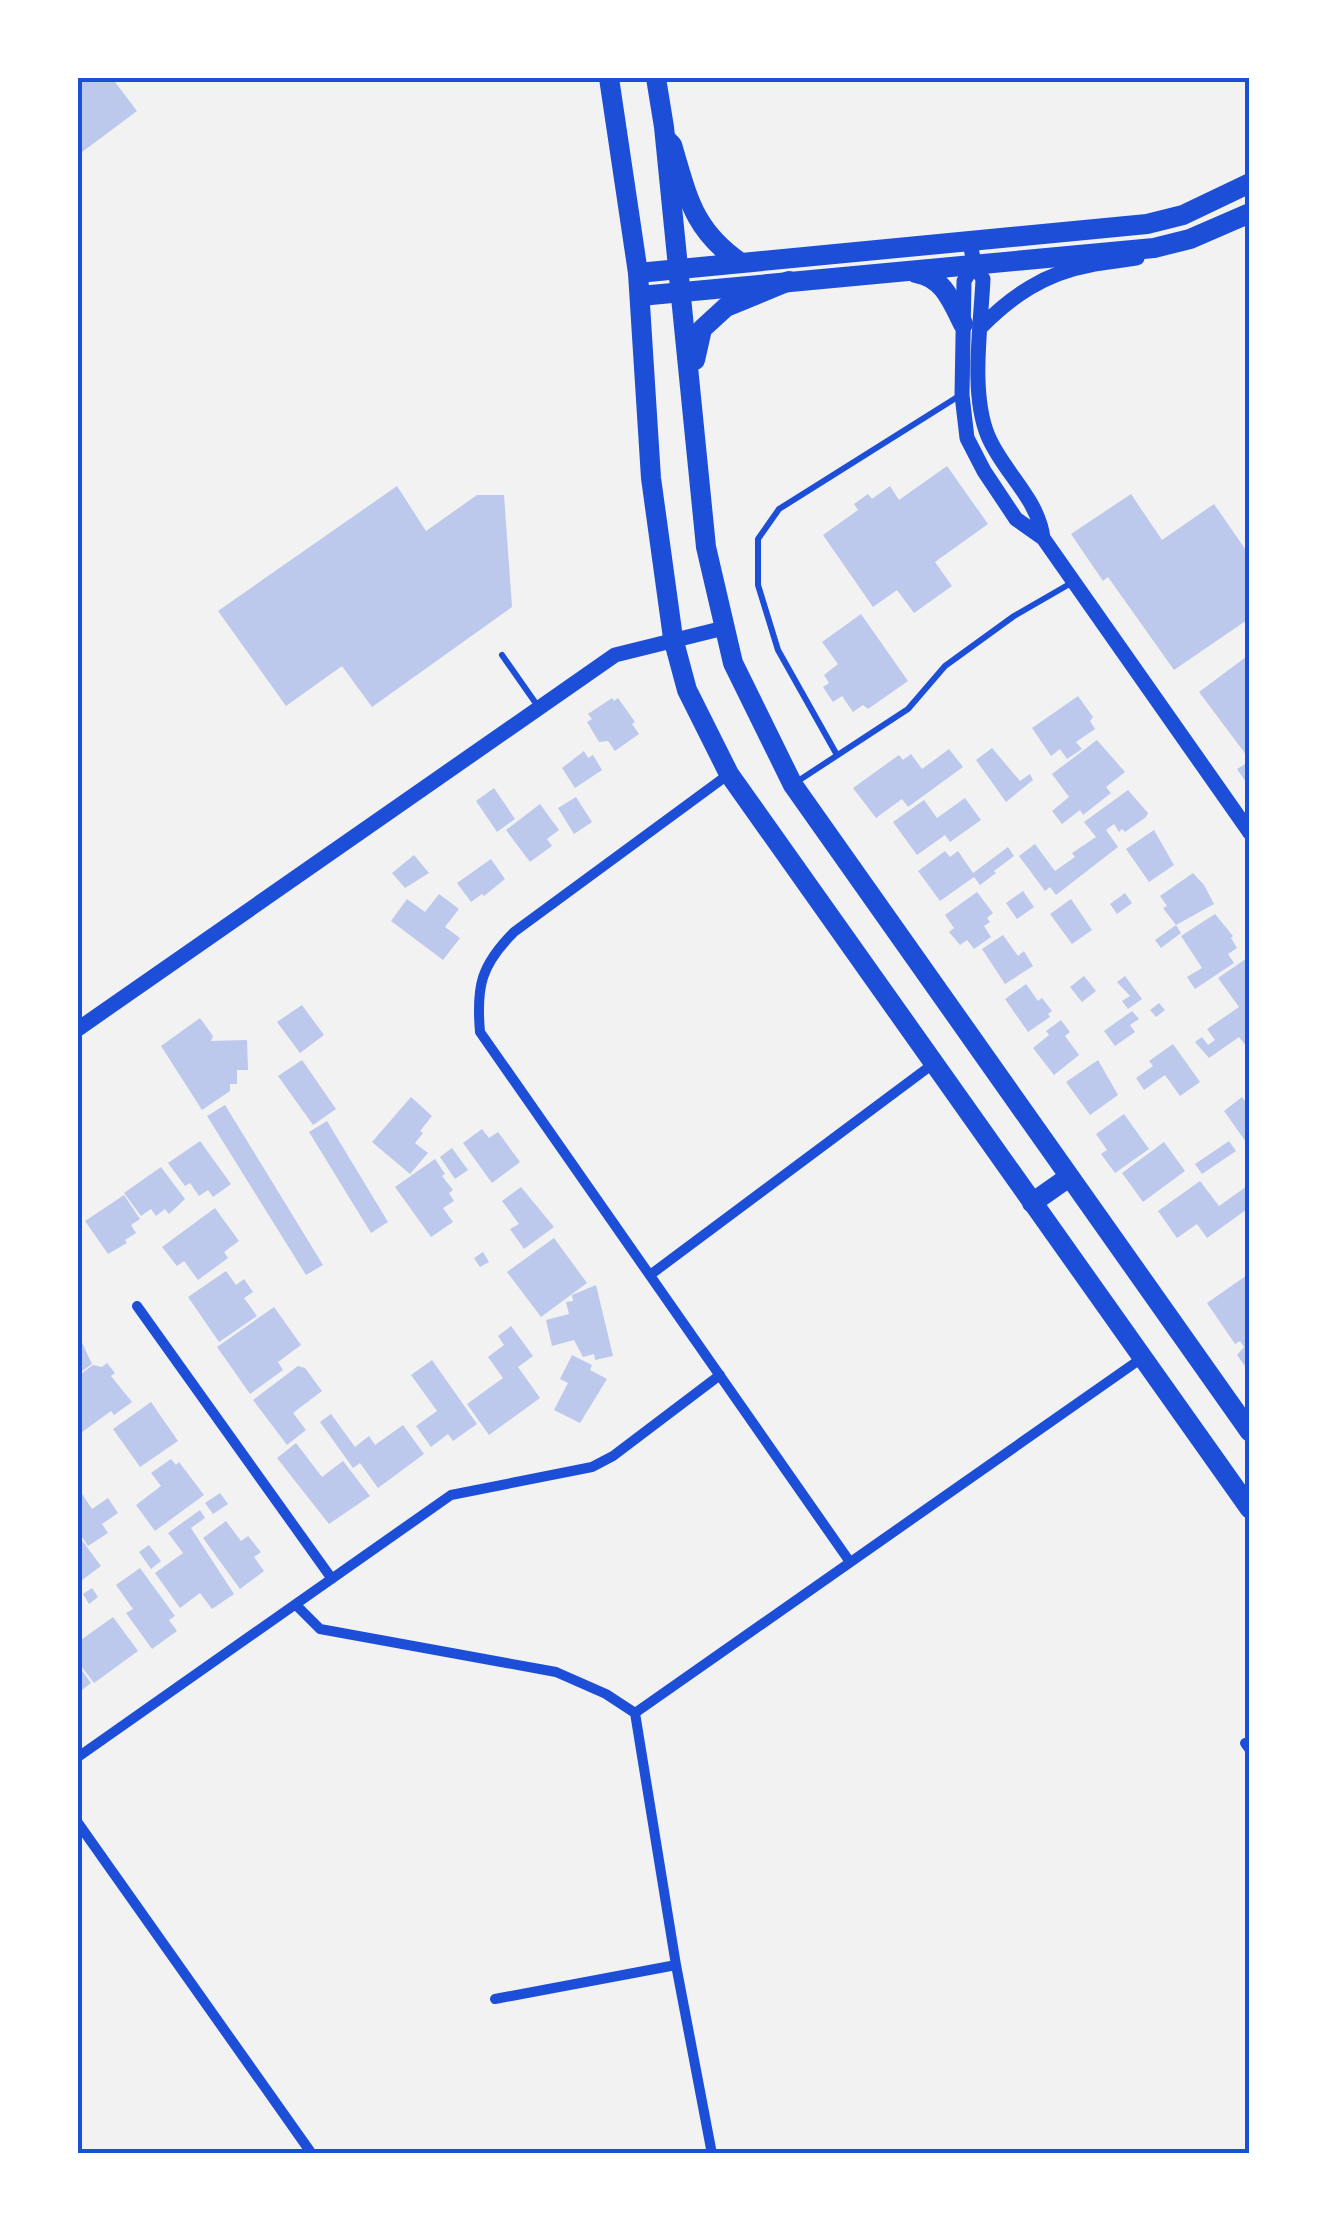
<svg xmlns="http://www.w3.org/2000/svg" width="1327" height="2231" font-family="Helvetica,sans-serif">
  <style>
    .building { fill: #bdc9ec }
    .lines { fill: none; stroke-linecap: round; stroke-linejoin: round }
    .service { stroke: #1d4ed8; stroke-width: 6 }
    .minor { stroke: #1d4ed8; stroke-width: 10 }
    .tertiary { stroke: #1d4ed8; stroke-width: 15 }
    .primary { stroke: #1d4ed8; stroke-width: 20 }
    .trunk { stroke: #1d4ed8; stroke-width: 20 }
    .neatline { fill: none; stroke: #1d4ed8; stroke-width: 4 }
  </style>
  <rect width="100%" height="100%" fill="#f2f2f2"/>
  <path class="building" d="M78,78H112L137,111L78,155Z
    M947,466L988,524L935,562L952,586L914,613L897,590L873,607L823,535L858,510L854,504L868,494L872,499L890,486L899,500Z
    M397,486L426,531L477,495H504L512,607L372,707L342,666L286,706L218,611Z
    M1131,494L1162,540L1214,504L1250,556V618L1174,670L1108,577L1103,581L1071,534Z
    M861,614L908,681L868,709L863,705L853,712L842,696L833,702L823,687L829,683L824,675L838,664L822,642Z
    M1250,654V760L1199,692Z
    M1078,696L1093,717L1090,721L1095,729L1076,742L1082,749L1067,759L1060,749L1051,756L1032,728Z
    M612,698L614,701L618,698L635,722L632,724L639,734L615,751L608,741L599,742L587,722L592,719L588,714Z
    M1097,740L1125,772L1106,787L1111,793L1083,815L1080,810L1062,824L1052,811L1069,797L1052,774Z
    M992,748L1020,781L1030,774L1033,780L1006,802L976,760Z
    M949,749L963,767L908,807L902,799L876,818L853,788L899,755L903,760L911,754L922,769Z
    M584,751L588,758L593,755L602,770L575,788L562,768Z
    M1250,761V788L1237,769Z
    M494,788L515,819L497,832L476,801Z
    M1128,790L1148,813L1146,817L1125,832L1122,829L1119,832L1114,824L1106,830L1118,847L1056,895L1050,887L1045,891L1019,856L1035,844L1055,871L1075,857L1072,853L1096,837L1084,822Z
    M576,797L592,822L574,834L558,808Z
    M965,798L981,820L950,842L945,835L917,855L893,822L924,800L937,818Z
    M540,804L559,830L547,839L552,846L530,862L506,830Z
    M1154,830L1174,865L1149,882L1126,849Z
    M1008,847L1014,856L994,871L996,873L980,885L974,877L940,901L918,871L945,851L950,857L958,851L973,873Z
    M414,855L429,873L405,888L392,873Z
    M491,859L505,879L484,896L482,894L471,902L457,883Z
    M1193,873L1204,885L1214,904L1176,925L1163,908L1167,906L1160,896Z
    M1023,891L1034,907L1017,919L1006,903Z
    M977,892L993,913L987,918L990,922L984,926L991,937L974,949L967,940L960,945L949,932L954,928L945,915Z
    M1125,893L1132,903L1117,914L1110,904Z
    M439,894L459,909L445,927L460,938L443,960L391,921L407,899L425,912Z
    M1071,899L1092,930L1072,944L1050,914Z
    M1215,914L1233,936L1231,938L1237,948L1228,954L1234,963L1195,989L1187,977L1202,968L1181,936Z
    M1176,925L1181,933L1161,948L1155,940Z
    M1003,935L1018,956L1024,951L1033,966L1005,984L982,949Z
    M1250,956V1051L1239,1037L1209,1058L1195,1042L1202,1037L1208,1045L1215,1040L1207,1029L1239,1007L1218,978Z
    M1084,976L1096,991L1082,1002L1070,987Z
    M1125,976L1142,999L1128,1009L1122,1001L1130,996L1117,982Z
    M1026,984L1038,1001L1042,998L1052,1011L1048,1014L1050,1017L1028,1032L1005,999Z
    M1159,1003L1165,1010L1156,1017L1150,1010Z
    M302,1005L324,1035L300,1053L277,1022Z
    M1132,1011L1139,1019L1130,1025L1135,1032L1115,1046L1104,1031Z
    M200,1018L213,1036L211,1041L247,1040L248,1070H237V1084H230V1091L202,1110L161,1046Z
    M1061,1020L1070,1032L1065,1036L1079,1055L1054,1075L1033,1048L1049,1035L1046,1031Z
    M1173,1044L1200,1082L1180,1096L1165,1075L1144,1090L1136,1078L1153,1066L1149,1061Z
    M302,1060L336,1109L313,1125L278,1076Z
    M1098,1060L1118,1095L1090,1115L1066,1082Z
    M411,1097L432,1116L420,1131L423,1133L415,1143L428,1153L410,1174L372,1142Z
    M1242,1097L1250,1108V1139L1246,1142L1224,1111Z
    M225,1105L323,1265L306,1275L207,1116Z
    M1124,1114L1149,1149L1115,1173L1101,1154L1107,1150L1096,1134Z
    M327,1121L388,1222L371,1233L309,1132Z
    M482,1129L489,1138L498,1132L520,1162L492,1183L463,1143Z
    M200,1141L231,1184L213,1197L208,1190L199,1196L190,1183L185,1186L168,1163Z
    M1229,1141L1236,1151L1202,1174L1195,1164Z
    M1164,1142L1185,1171L1143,1202L1122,1173Z
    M452,1148L468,1170L455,1179L440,1157Z
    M435,1159L445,1174L442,1176L453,1190L449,1193L454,1201L443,1208L453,1222L431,1237L395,1187Z
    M161,1167L185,1199L169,1214L165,1209L156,1216L151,1209L141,1216L124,1193Z
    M1200,1181L1219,1206L1250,1184V1207L1207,1238L1197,1224L1177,1238L1158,1211Z
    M521,1187L554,1227L524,1249L510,1229L519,1224L502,1201Z
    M124,1195L140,1219L131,1225L136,1233L125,1240L127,1243L108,1254L85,1221Z
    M215,1208L239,1241L224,1252L228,1258L198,1280L184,1261L177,1266L162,1247Z
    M554,1238L587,1283L541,1317L507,1272Z
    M483,1252L489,1262L480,1267L474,1258Z
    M226,1271L236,1285L244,1279L253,1292L244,1298L257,1316L219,1342L188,1297Z
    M1250,1273V1373L1237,1355L1244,1347L1240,1341L1235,1344L1207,1303Z
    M596,1285L613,1356L595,1360L594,1354L583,1357L574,1340L552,1346L546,1320L569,1314L566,1302L573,1301L572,1295Z
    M274,1307L301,1345L278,1362L283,1370L250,1394L217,1347Z
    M511,1326L533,1356L518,1367L540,1398L489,1435L467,1404L503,1378L488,1357L504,1345L498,1336Z
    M78,1334L92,1364L78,1374Z
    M572,1355L592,1365L590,1370L607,1379L580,1423L554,1410L568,1383L560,1379Z
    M432,1360L477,1424L453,1441L448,1434L431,1447L416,1426L437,1411L411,1375Z
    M107,1363L115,1373L111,1376L132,1402L114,1415L111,1411L78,1435V1376L93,1365L102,1367Z
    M298,1366L305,1368L322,1391L293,1413L306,1430L287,1445L253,1400Z
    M151,1402L178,1441L140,1467L113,1429Z
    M331,1414L355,1447L369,1436L375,1445L403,1425L424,1454L378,1488L360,1463L353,1468L320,1422Z
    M296,1443L322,1477L343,1461L370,1496L329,1524L277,1458Z
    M171,1459L176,1465L179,1462L204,1495L155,1531L136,1505L161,1486L151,1473Z
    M78,1488L92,1509L108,1498L118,1513L102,1524L108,1533L88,1546L78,1531Z
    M220,1493L228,1504L213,1514L205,1503Z
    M200,1510L205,1518L191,1528L234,1594L212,1609L200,1593L180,1608L155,1573L183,1553L168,1533Z
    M226,1521L241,1541L248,1536L261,1552L254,1557L264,1571L240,1589L203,1538Z
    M81,1539L101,1566L78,1583V1542Z
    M149,1545L161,1561L151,1569L139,1552Z
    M140,1568L175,1616L169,1620L177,1631L152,1649L126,1613L133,1609L116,1585Z
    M92,1588L98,1597L89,1604L83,1594Z
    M113,1617L138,1651L94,1683L78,1662V1642Z
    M78,1665L91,1683L78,1693Z"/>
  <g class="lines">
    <path class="service" d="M502,655L537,705
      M837,755L778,650L758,585V539L779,509L959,396
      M798,781L908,709L945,666L1014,616L1073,582"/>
    <path class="minor" d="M729,774L514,932C481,965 476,986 480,1032L850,1562
      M650,1275L933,1064
      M137,1306L332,1579
      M296,1605L320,1629L556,1672L606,1694L635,1713L1142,1358
      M635,1713L676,1965L712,2154
      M1245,1743L1250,1750
      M78,1757L451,1495L592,1467L613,1456L720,1375
      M78,1823L312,2154
      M495,1999L676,1965"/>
    <path class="tertiary" d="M970,242L974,264L983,279C981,326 970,393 988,436C1003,472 1038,498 1043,538
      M974,264L964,281L962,395L967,438L984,471L1016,519L1043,538L1250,833
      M981,327C1012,296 1045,273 1090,265C1105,262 1121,261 1137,258
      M78,1029L615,655L724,628"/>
    <path class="primary" d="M666,139L672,145C688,198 693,230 741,263
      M638,273L1147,224L1183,215L1250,183
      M916,273C943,277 952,302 963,324
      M640,296L1154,248L1190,239L1250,213"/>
    <path class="trunk" d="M609,78L638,273L651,478L673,638L687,690L729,774L1250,1509
      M656,78L664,127L706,547L733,663L793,785L1250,1432
      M695,360L702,329L726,307L789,281
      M1032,1203L1069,1177"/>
  </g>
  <rect width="1327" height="2231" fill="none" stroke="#ffffff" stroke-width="160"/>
  <rect x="80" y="80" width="1167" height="2071" class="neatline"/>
</svg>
